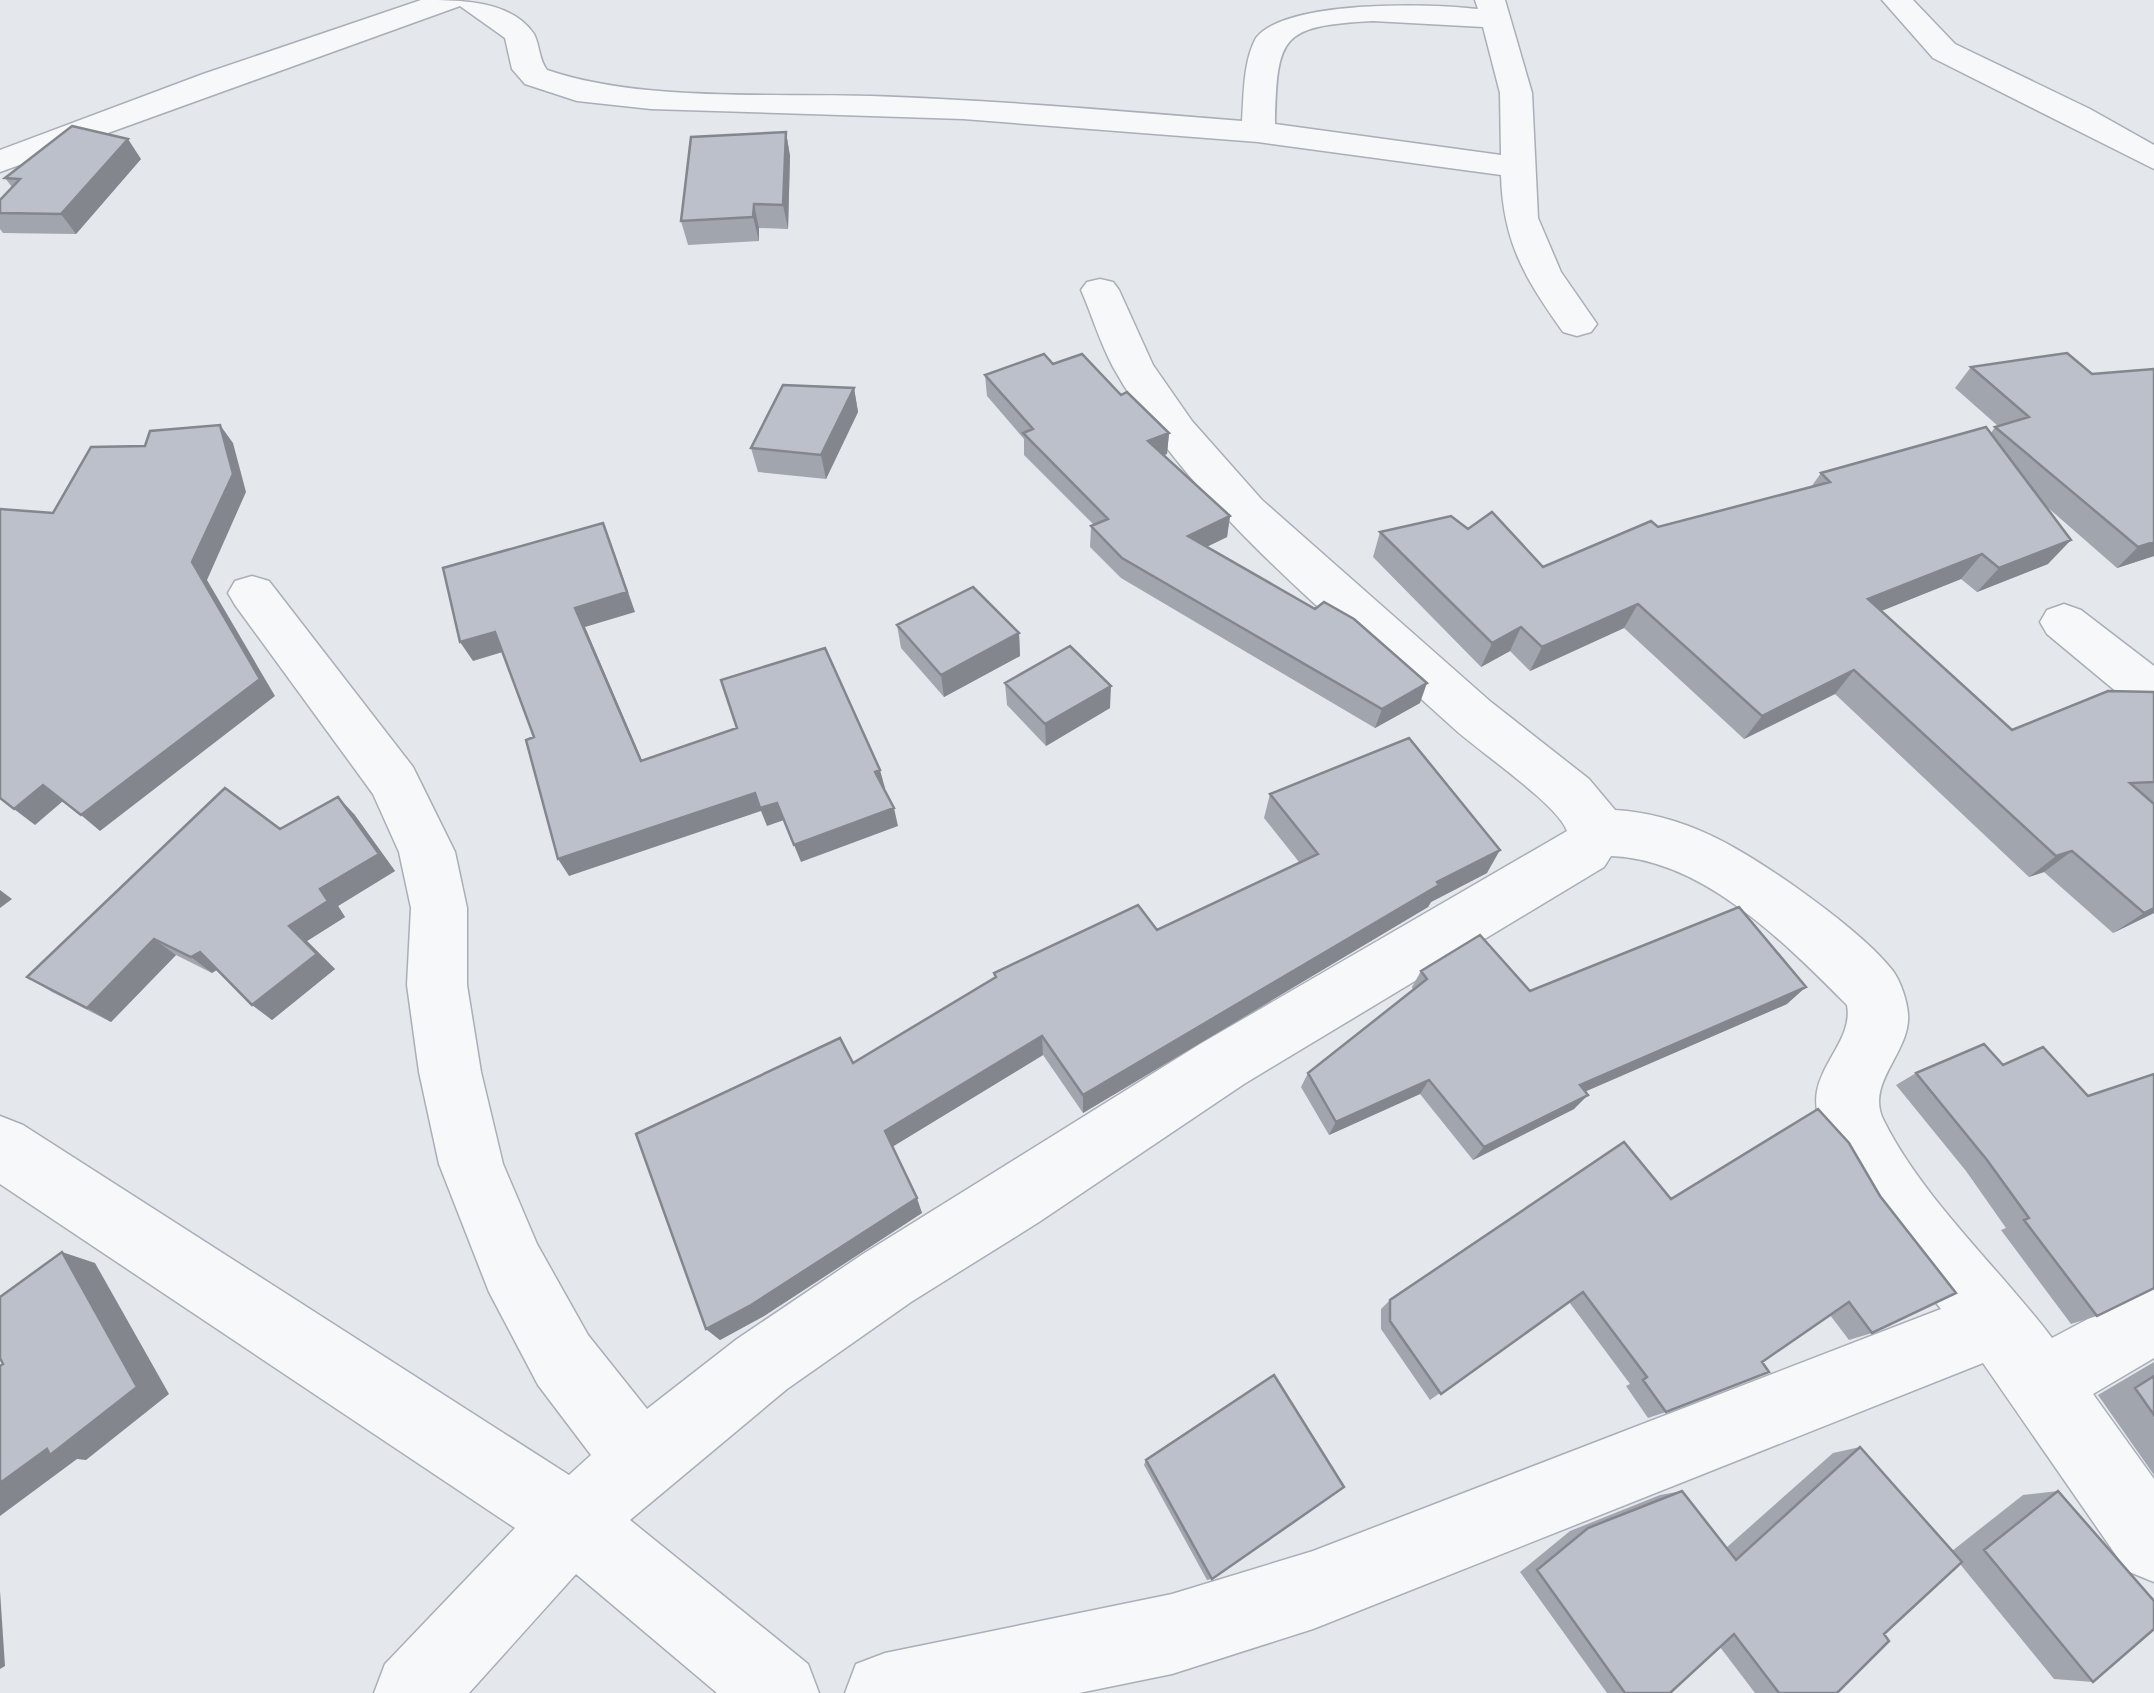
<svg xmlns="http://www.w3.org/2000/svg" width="2154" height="1693" font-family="Quicksand,sans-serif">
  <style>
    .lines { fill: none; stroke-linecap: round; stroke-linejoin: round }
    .street-casing { stroke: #a9aeb7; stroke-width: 3 }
    .street { fill: #f7f8fa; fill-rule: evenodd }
    .wall { fill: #a1a5ae }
    .shaded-wall { fill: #83868d }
    .building { fill: #bbc0ca; stroke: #83868d; stroke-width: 2.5 }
  </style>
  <rect width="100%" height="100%" fill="#e4e7ec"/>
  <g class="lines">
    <defs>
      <path id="street" d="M421,0C460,0 511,0 534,34C540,46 539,60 547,70C641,102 771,93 871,96C995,100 1119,111 1242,121C1244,94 1243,62 1256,38C1285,0 1429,3 1478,9L1475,0H1505L1532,93L1538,218L1561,272L1597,324L1591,332L1577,336L1563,332C1525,278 1503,243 1501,175L1258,142L963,119L651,109L577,101L525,84L512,69L505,38L460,6L0,172V150L203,74ZM1373,21L1483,27L1500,93L1501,155L1275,124C1277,35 1281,26 1373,21Z
        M1882,0H1913L1955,44L2090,109L2154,145V169L1933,58Z
        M1100,279L1113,282L1119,290L1153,365L1192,421L1262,500L1491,702L1589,779L1615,810C1648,812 1680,821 1710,835C1758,857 1862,930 1893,971C1901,982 1907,1001 1908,1014C1911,1053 1864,1083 1884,1121C1923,1199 1999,1268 2052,1338L2154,1284V1358L2093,1394L2154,1479V1582L2127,1571L1983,1363L1313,1629L1172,1674L1079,1693H845L856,1664L885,1653L1172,1594L1313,1551L1941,1309C1905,1264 1806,1150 1817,1091C1823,1060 1853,1036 1847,1005C1785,943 1703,859 1611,856L1604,867L1244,1084L1039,1222L911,1302L787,1389L630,1520L808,1664L819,1693H717L576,1574L469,1693H374L385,1664L515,1528L0,1184V1116L23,1125L569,1475L591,1455L538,1385L489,1292L439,1164L419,1072L407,985L411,908L399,852L373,794L235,605L228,593L235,581L252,576L269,581L413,767L455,852L467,908V985L481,1072L503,1164L537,1244L588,1335L647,1409L737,1339L863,1254L1200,1044L1567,831C1558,804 1475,749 1450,725C1331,616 1193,510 1113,367C1100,343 1092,315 1081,290L1087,282Z
        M2064,604L2081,610L2154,666V713L2136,708L2047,634L2040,622L2047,610Z"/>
    </defs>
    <use href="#street" class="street-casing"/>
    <use href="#street" class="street"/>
  </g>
  <path class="wall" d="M786,132L790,156L788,229L759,228V241L688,245L681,221Z
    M141,159L76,234L3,233L0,229V200L12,187L5,178Z
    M2067,353L2154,556L2117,568L2046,506L2048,564L1977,592L1961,579L1881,611L2012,730L2154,692V913L2113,933L2044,872L2029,877L1835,694L1744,739L1624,628L1530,671L1510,651L1481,667L1373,557L1380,532L1468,529L1543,567L1658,527L1811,487L1821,473L1991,433L1995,427L1998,426L1955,388L1971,367Z
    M1053,364L1121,395L1169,433L1167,454L1163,455L1230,516L1227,537L1206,547L1420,703L1375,728L1121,578L1090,547L1091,526L1094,525L1024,455V439L987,396L985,375Z
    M854,388L858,412L826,479L758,472L751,448Z
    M897,625L1019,633L1020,656L944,697L901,648Z
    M1005,683L1110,708L1046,746L1007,705Z
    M1270,794L1487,873L1431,902L1428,907L1083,1113L1043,1055L892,1147L922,1213L764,1316L720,1340L706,1329L853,1063L995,978L994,973L1157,930L1299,862L1264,818Z
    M354,814L395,871L338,906L345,917L307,941L335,969L272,1020L217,970L212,973L176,955L111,1022L52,992L27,977L280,829Z
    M1421,971L1530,991L1787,1004L1585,1091L1574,1109L1473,1160L1420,1094L1329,1135L1301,1087L1308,1073L1413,990L1412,987Z
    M1984,1044L2097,1316L2071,1324L2001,1230L2006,1228L1966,1171L1896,1085L1916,1073Z
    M1818,1109L1872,1333L1849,1340L1830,1315L1666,1412L1648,1418L1626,1386L1630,1384L1569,1302L1430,1400L1381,1329V1309L1390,1300L1671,1199Z
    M2154,1362V1475L2098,1395Z
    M1860,1447L1952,1551L2023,1495L2058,1491L2093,1682L2054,1679L1960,1564L1884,1634L1837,1693H1755L1720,1647L1670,1693H1607L1520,1572L1570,1531L1660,1495L1682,1491L1726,1548L1833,1453Z
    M1146,1460L1212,1579L1207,1580L1144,1465Z"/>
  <path class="shaded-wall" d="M786,132L790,156L788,229L783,205Z
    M128,139L141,159L76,234L61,214Z
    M754,204L759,228V241L753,217Z
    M854,388L858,412L826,479L821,455Z
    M220,425L233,443L246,492L207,580L275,696L100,831L81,815L192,562Z
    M1169,433L1167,454L1146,462L1148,441Z
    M1230,516L1227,537L1186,557L1188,536Z
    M603,523L611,543L635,612L585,627L650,779L641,761L575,608Z
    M2071,540L2048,564L1977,592L1999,568Z
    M2154,542V556L2117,568L2138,547Z
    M1982,554L1961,579L1849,624L1868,599Z
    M1638,604L1624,628L1530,671L1542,647Z
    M1521,627L1510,651L1481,667L1492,643Z
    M495,632L506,651L473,661L460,642Z
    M1019,633L1020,656L944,697L941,675Z
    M1854,670L1835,694L1744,739L1762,716Z
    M1427,683L1420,703L1375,728L1382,709Z
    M1111,686L1110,708L1046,746L1045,724Z
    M880,770L885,788L879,790L875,772Z
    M43,785L63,801L35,825L14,809Z
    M755,793L777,803L784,820L767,826L761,811L569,876L558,859Z
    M338,797L354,814L395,871L338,906L345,917L307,941L335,969L272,1020L252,1005L289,926L320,889Z
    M894,808L898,826L801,862L794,845Z
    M1500,850L1487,873L1431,902L1428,907L1083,1113V1095L1437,882Z
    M2072,851L2044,872L2029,877L2056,856Z
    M0,890L12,899L0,908Z
    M2154,908V913L2113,933L2144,913Z
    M154,939L176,955L111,1022L87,1008Z
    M200,952L221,967L212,973L191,957Z
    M1806,987L1787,1004L1566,1100L1580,1085Z
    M1042,1036L1043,1055L892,1147L885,1131Z
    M1429,1080L1420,1094L1329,1135L1336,1122Z
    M1588,1095L1574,1109L1473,1160L1484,1147Z
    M917,1198L922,1213L764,1316L720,1340L706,1329Z
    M62,1252L95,1263L169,1394L86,1460L77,1459L0,1516V1483Z
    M0,1591L5,1666L0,1669Z"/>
  <path class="building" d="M72,126L128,139L61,214L0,213V200L20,179L5,178Z
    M786,132L783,205L754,204L753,217L681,221L691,137Z
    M2067,353L2092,374L2154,369V542L2138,547L1995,427L2029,417L1971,367Z
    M1044,354L1053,364L1082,354L1121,395L1127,392L1169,433L1148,441L1230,516L1188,536L1315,609L1324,602L1354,619L1427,683L1382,709L1122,558L1091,526L1108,519L1023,433L1033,429L985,375Z
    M783,385L854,388L821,455L751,448Z
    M220,425L233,474L192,562L260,679L81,815L43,785L14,809L0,798V509L53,513L91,447L145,446L150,431Z
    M1986,427L2071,540L1999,568L1982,554L1868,599L2012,730L2108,691L2154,692V782L2130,783L2154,804V908L2144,913L2072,851L2056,856L1854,670L1762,716L1638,604L1542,647L1521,627L1492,643L1380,532L1451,516L1468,529L1492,512L1543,567L1651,521L1658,527L1830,482L1821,473Z
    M603,523L627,592L575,608L641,761L737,728L721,680L825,648L880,770L875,772L894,808L794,845L777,803L760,808L755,793L558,859L526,740L534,737L495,632L460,642L443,568Z
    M973,587L1019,633L941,675L897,625Z
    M1070,646L1111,686L1045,724L1005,683Z
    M1409,738L1500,850L1437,882L1439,885L1083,1095L1042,1036L885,1131L917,1198L751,1305L706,1329L636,1134L840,1038L853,1063L996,977L994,973L1138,905L1157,930L1318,854L1270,794Z
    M225,788L280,829L338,797L379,854L320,889L328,901L289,926L317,954L252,1005L200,952L191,957L154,939L87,1008L27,977Z
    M1739,907L1806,987L1580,1085L1588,1095L1484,1147L1429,1080L1336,1122L1308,1073L1427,979L1421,971L1480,935L1530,991Z
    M1984,1044L2003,1065L2043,1047L2088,1096L2154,1074V1288L2097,1316L2024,1220L2029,1218L1987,1160L1916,1073Z
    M1818,1109L1849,1143L1880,1196L1956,1293L1872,1333L1849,1302L1762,1362L1769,1372L1666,1412L1643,1380L1647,1377L1583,1292L1441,1394L1390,1321V1300L1624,1142L1671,1199Z
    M62,1252L137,1387L50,1455L47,1449L0,1483V1366L3,1364L0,1358V1297Z
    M1274,1375L1344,1487L1212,1579L1146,1460Z
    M2154,1376V1415L2135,1388Z
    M1860,1447L1962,1562L1884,1634L1889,1641L1837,1693H1779L1734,1634L1670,1693H1625L1537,1570L1588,1528L1682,1491L1736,1560Z
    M2058,1491L2154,1601V1629L2093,1682L1984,1550Z"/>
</svg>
